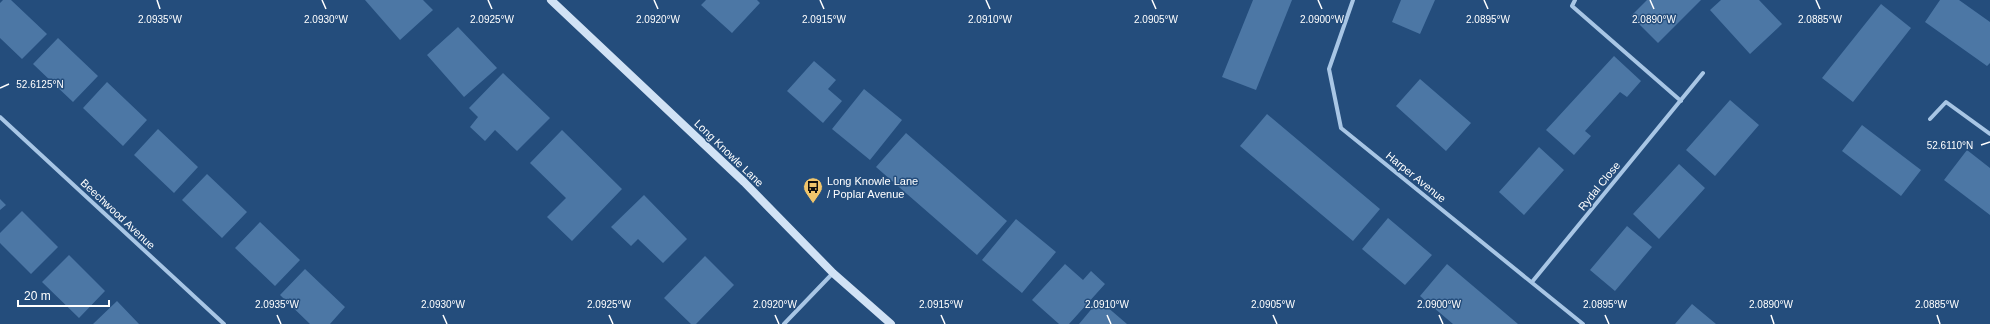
<svg xmlns="http://www.w3.org/2000/svg" width="1990" height="324" font-family="Arial,sans-serif">
  <style>
    .building { fill: #4c77a5 }
    .lines { fill: none; stroke-linecap: round; stroke-linejoin: round }
    .minor { stroke: #a8c6e5; stroke-width: 4 }
    .secondary { stroke: #d1e2f5; stroke-width: 8 }
    .ticks { fill: none; stroke: #fff; stroke-width: 1.5 }
    .labels { text-anchor: middle; stroke-width: 3; stroke-linejoin: round; paint-order: stroke }
    .street-label { font-size: 11px; fill: #fff; stroke: #244d7c }
    .poi-label { font-size: 11px; fill: #fff; stroke: #244d7c; text-anchor: start }
    .ticks-label { font-size: 10px; text-anchor: middle; fill: #fff; stroke: #244d7c; stroke-width: 3; stroke-linejoin: round; paint-order: stroke }
  </style>
  <rect width="100%" height="100%" fill="#244d7c"/>
  <path class="building" d="M3,0H11L47,34L22,59L0,38V3Z
    M365,0H423L433,10L400,40Z
    M706,0H757L760,3L732,33L701,5Z
    M1253,0H1292L1256,90L1222,77Z
    M1401,0H1435L1420,34L1392,22Z
    M1647,0H1701L1658,43L1631,16Z
    M1721,0H1759L1782,24L1750,54L1710,10Z
    M1940,0H1959L1990,22V63L1987,66L1925,22Z
    M1881,4L1911,28L1853,102L1822,78Z
    M458,27L497,68L464,97L427,55Z
    M58,38L98,76L73,102L33,64Z
    M1614,56L1641,81L1627,97L1620,92L1585,131L1591,136L1574,155L1546,130Z
    M814,61L836,80L828,89L842,101L823,123L787,91Z
    M503,73L550,118L517,151L495,130L485,141L470,127L478,117L469,108Z
    M1420,79L1471,123L1446,151L1396,106Z
    M107,82L147,120L123,146L83,108Z
    M864,89L902,120L870,160L832,129Z
    M1730,100L1759,125L1715,176L1686,150Z
    M1267,114L1380,209L1353,241L1240,146Z
    M1862,125L1921,170L1901,196L1842,151Z
    M158,129L198,167L174,193L134,155Z
    M562,130L622,189L572,241L547,217L566,198L530,163Z
    M906,133L1007,221L977,255L876,167Z
    M1539,147L1564,170L1524,215L1499,192Z
    M1967,150L1990,168V215L1944,180Z
    M1679,164L1705,188L1659,239L1633,214Z
    M207,174L247,212L222,238L182,200Z
    M644,195L687,239L663,263L638,239L631,246L611,227Z
    M0,199L6,205L0,210Z
    M22,211L58,247L31,274L0,243V233Z
    M1388,218L1432,255L1405,285L1362,249Z
    M1016,219L1056,252L1022,293L982,260Z
    M260,222L300,260L275,286L235,248Z
    M1627,226L1652,247L1615,291L1590,270Z
    M69,255L105,291L79,318L42,282Z
    M705,256L734,285L696,324H691L664,298Z
    M1065,264L1083,280L1091,271L1105,284L1069,324H1059L1032,300Z
    M1447,264L1518,324H1453L1420,296Z
    M305,269L345,307L330,324H310L280,295Z
    M1099,300L1127,324H1079Z
    M117,301L139,324H93Z
    M1692,304L1716,324H1675Z"/>
  <g class="lines">
    <path class="minor" d="M1353,0L1329,69L1341,128L1583,324
      M1575,0L1572,6L1681,101
      M0,117L224,324
      M1930,119L1946,102L1990,134
      M1532,282L1703,73
      M784,324L833,273"/>
    <path class="secondary" d="M551,0L744,182L833,273L891,324"/>
  </g>
  <path class="ticks" d="M157,0L160,9M322,0L326,9M488,0L492,9M654,0L658,9M820,0L824,9M986,0L990,9M1152,0L1156,9M1318,0L1322,9M1484,0L1488,9M1650,0L1654,9M1816,0L1820,9M0,88L9,84M1981,145L1990,142M277,315L281,324M443,315L447,324M609,315L613,324M775,315L779,324M941,315L945,324M1107,315L1111,324M1273,315L1277,324M1439,315L1443,324M1605,315L1609,324M1771,315L1774,324M1937,315L1940,324"/>
  <defs>
    <symbol id="bus-pin" viewBox="-11 -11 22 30"><path d="M0 17L-7.5 6A9.5 9.5 0 1 1 7.5 6Z" fill="#f0c56b" stroke="#244d7c"/><path d="M-5-6H5V4H4V6H2V4H-2V6H-4V4H-5ZM-3.5-4V0h7V-4ZM-3.5 1.2v1.5H-2V1.2ZM2 1.2v1.5H3.5V1.2Z" fill="#111"/></symbol>
  </defs>
  <g fill-rule="evenodd">
    <use href="#bus-pin" x="802" y="176" width="22" height="30"/>
  </g>
  <g class="labels">
    <g class="street-label">
      <text transform="translate(729 153) rotate(44)" y="4">Long Knowle Lane</text>
      <text transform="translate(1416 177) rotate(39)" y="4">Harper Avenue</text>
      <text transform="translate(1599 186) rotate(-51)" y="4">Rydal Close</text>
      <text transform="translate(118 214) rotate(43)" y="4">Beechwood Avenue</text>
    </g>
    <g class="poi-label">
      <text x="827" y="185">Long Knowle Lane<tspan x="827" dy="13">/ Poplar Avenue</tspan></text>
    </g>
  </g>
  <g class="ticks-label">
    <text x="824" y="23">2.0915°W</text>
    <text x="1156" y="23">2.0905°W</text>
    <text x="1322" y="23">2.0900°W</text>
    <text x="1820" y="23">2.0885°W</text>
    <text x="160" y="23">2.0935°W</text>
    <text x="326" y="23">2.0930°W</text>
    <text x="492" y="23">2.0925°W</text>
    <text x="658" y="23">2.0920°W</text>
    <text x="990" y="23">2.0910°W</text>
    <text x="1488" y="23">2.0895°W</text>
    <text x="1654" y="23">2.0890°W</text>
    <text x="40" y="88">52.6125°N</text>
    <text x="1950" y="149">52.6110°N</text>
    <text x="277" y="308">2.0935°W</text>
    <text x="443" y="308">2.0930°W</text>
    <text x="609" y="308">2.0925°W</text>
    <text x="775" y="308">2.0920°W</text>
    <text x="941" y="308">2.0915°W</text>
    <text x="1107" y="308">2.0910°W</text>
    <text x="1273" y="308">2.0905°W</text>
    <text x="1439" y="308">2.0900°W</text>
    <text x="1605" y="308">2.0895°W</text>
    <text x="1771" y="308">2.0890°W</text>
    <text x="1937" y="308">2.0885°W</text>
  </g>
  <path d="M18 300v6h91v-6" fill="none" stroke="#ffffff" stroke-width="2"/>
  <text x="24" y="300" font-size="12" fill="#ffffff" stroke="#244d7c" stroke-width="3" paint-order="stroke">20 m</text>
</svg>
